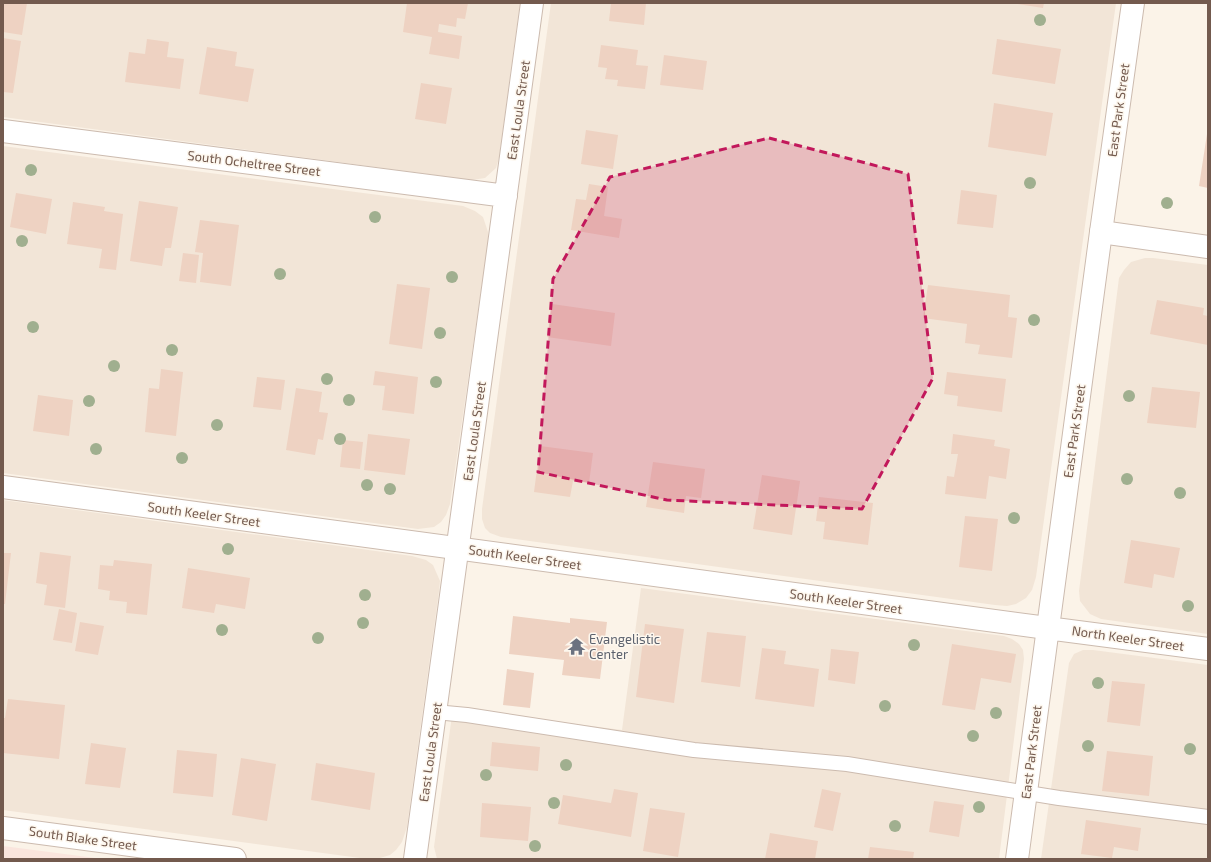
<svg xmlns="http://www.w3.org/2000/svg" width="1211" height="862" font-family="'Exo 2',sans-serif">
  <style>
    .residential { fill: #f2e5d7 }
    .commercial { fill: #fae5dd }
    .building { fill: #eed2c2 }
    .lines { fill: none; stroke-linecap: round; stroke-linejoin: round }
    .service-casing { stroke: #ccbbaf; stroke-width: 16 }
    .minor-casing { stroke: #ccbbaf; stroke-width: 24 }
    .tertiary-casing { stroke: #ccbbaf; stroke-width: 24 }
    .service { stroke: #fff; stroke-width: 14 }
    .minor { stroke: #fff; stroke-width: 22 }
    .tertiary { stroke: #fff; stroke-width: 22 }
    .tree { fill: #a0af8f }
    .marked { fill: #c2185b; fill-opacity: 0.2; stroke: #c2185b; stroke-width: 3; stroke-dasharray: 8 5; stroke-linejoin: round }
    .labels { text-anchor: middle; stroke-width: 3; stroke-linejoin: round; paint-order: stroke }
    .street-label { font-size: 13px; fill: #735a4e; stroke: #fdf7ee }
    .worship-label { font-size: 13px; fill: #5b616d; stroke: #fdf7ee; text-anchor: start }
  </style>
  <rect width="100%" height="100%" fill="#fbf3e8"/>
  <path class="residential" d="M3,3H520L499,158L496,168L485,178L472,180L3,117Z
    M551,3H1116L1036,577L1032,590L1026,598L1016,604L1007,606L995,605L501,537L490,533L485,528L482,519V509Z
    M3,146L463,206L475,211L483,217L488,232V242L450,504L446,515L441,522L434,527L418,529L3,473Z
    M1145,258H1153L1208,265V634L1101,619L1090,614L1080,601L1079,591L1119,278L1124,270L1131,262Z
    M3,500L412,556L426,560L433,565L440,581L439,591L407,827L402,842L396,850L390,855L380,858H360L3,810Z
    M641,588L1004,636L1012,639L1019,644L1023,650L1024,659L999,859H437L434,847L453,708L622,730Z
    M1083,650H1093L1208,665V859H1041L1069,663L1074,654Z"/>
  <path class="commercial" d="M3,846L103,859H3Z"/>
  <path class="building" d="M3,3H27L22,35L3,32Z
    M407,3H468L465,19L457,18L456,27L439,24L438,32L462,36L459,59L429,54L432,37L403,32Z
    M611,3H646L644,25L609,21Z
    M1011,3H1044L1043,8Z
    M3,38L21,41L13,93L3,92Z
    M147,39L169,42L167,57L184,59L180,89L125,82L129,52L145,54Z
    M997,39L1061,49L1055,84L992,74Z
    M601,45L638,50L636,65L648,66L645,89L617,86L618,80L605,79L607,68L598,67Z
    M207,47L237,52L235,66L254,69L248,102L199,94Z
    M664,55L707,61L703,90L660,85Z
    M421,83L452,88L446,124L415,119Z
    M994,103L1053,113L1046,156L988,147Z
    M586,130L618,135L613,169L581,164Z
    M1207,134H1208V188L1199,186Z
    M589,184L608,187L604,216L622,219L619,238L571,230L576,199L586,200Z
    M961,190L997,195L993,228L957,224Z
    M16,193L52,199L46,234L10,227Z
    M139,201L178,207L171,248H165L162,266L130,261Z
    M73,202L105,207L104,211L123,214L116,270L99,268L102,249L67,244Z
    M200,220L239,225L231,286L200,282L203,253L195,252Z
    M183,253L199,255L196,283L179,281Z
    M397,284L430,288L422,349L389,344Z
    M928,285L1010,295L1008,317L1017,318L1012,358L978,354L980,345L965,343L967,324L923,318Z
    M1157,300L1204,308L1203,315L1208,316V345L1150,334Z
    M552,304L615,313L611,346L547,337Z
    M161,369L183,372L176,436L145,432L149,388L159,389Z
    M375,371L418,377L414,414L382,410L385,386L373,385Z
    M947,372L1006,379L1002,412L957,406L958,396L944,394Z
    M257,377L285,380L281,410L253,407Z
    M1152,387L1200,392L1196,428L1147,423Z
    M296,388L322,392L319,412L328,413L323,440L318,439L315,455L286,450Z
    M38,395L73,400L69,436L33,431Z
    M368,434L410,439L405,475L364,470Z
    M953,434L995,440L994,446L1010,449L1006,479L989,476L986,499L945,494L947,476L954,477L958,454H951Z
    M343,440L363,442L360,469L340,467Z
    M540,446L593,453L589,483L573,481L570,497L534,492Z
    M653,462L705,469L701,498L686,496L684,513L646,507Z
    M762,475L800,481L792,535L753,529Z
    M819,497L873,503L868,545L823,539L825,522L816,521Z
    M965,516L998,519L992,571L959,567Z
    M1131,540L1180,548L1174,578L1154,574L1152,588L1124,583Z
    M40,552L71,556L65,608L44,605L47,585L36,583Z
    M3,553H11L5,604H3Z
    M114,560L152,564L147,615L126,613L127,602L109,600L110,591L98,589L100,565L113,566Z
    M188,568L250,578L245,609L216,604L214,613L182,608Z
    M59,609L77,613L72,643L53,640Z
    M513,616L570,623V618L607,622L600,679L562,675L564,660L509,654Z
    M80,622L104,626L98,655L75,651Z
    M645,624L684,629L674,703L636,697Z
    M707,632L746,636L740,687L701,682Z
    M952,644L1016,654L1011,683L981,678L975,710L942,705Z
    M762,648L786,651L784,664L819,669L814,707L755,699Z
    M831,649L859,652L855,684L828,680Z
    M507,669L534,673L530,708L503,705Z
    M1112,681L1145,684L1140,726L1107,722Z
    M8,699L65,705L59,759L3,753V718H5Z
    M492,742L540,747L538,771L490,766Z
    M91,743L126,748L120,788L85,784Z
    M177,750L217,754L213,797L173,793Z
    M1107,751L1153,756L1149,796L1102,791Z
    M241,758L276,764L267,821L232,815Z
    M316,763L375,773L370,810L311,800Z
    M614,789L638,793L631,837L558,824L563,795L611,803Z
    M822,789L841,793L833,831L814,827Z
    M934,801L964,805L959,837L929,832Z
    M482,803L531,807L528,841L480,837Z
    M650,808L685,813L678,857L643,851Z
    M1086,820L1141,828L1138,851L1114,847L1112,858L1081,854Z
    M770,833L818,841L815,859H765Z
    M870,847L914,852L913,859H868Z"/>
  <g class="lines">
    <defs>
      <path id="service" d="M435,712L467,715L694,750L847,764L1059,798L1208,817"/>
      <path id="minor" d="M3,131L506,196
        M1047,628L1208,649
        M3,828L235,859
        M415,859L532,3
        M1017,859L1101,232L1133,3"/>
      <path id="tertiary" d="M1101,232L1208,247
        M3,487L1047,628"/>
    </defs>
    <use href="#service" class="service-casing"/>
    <use href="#minor" class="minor-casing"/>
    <use href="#tertiary" class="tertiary-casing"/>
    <use href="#service" class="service"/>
    <use href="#minor" class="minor"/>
    <use href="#tertiary" class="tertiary"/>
  </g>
  <g class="tree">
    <circle cx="1040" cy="20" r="6"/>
    <circle cx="31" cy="170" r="6"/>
    <circle cx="1030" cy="183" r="6"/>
    <circle cx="1167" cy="203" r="6"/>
    <circle cx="375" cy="217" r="6"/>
    <circle cx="22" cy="241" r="6"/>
    <circle cx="280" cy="274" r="6"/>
    <circle cx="452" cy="277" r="6"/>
    <circle cx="1034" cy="320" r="6"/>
    <circle cx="33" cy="327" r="6"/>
    <circle cx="440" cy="333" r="6"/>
    <circle cx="172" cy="350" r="6"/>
    <circle cx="114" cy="366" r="6"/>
    <circle cx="327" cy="379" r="6"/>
    <circle cx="436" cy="382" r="6"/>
    <circle cx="1129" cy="396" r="6"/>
    <circle cx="349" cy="400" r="6"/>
    <circle cx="89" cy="401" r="6"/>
    <circle cx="217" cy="425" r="6"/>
    <circle cx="340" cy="439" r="6"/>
    <circle cx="96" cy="449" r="6"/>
    <circle cx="182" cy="458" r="6"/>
    <circle cx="1127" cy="479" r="6"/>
    <circle cx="367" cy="485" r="6"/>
    <circle cx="390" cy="489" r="6"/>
    <circle cx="1180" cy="493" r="6"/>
    <circle cx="1014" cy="518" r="6"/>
    <circle cx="228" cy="549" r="6"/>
    <circle cx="365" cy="595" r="6"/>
    <circle cx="1188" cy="606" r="6"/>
    <circle cx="363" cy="623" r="6"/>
    <circle cx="222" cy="630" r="6"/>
    <circle cx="318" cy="638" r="6"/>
    <circle cx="914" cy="645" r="6"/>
    <circle cx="1098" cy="683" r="6"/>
    <circle cx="885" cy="706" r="6"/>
    <circle cx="996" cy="713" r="6"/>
    <circle cx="973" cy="736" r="6"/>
    <circle cx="1088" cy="746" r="6"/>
    <circle cx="1190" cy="749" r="6"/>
    <circle cx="566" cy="765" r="6"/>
    <circle cx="486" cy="775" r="6"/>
    <circle cx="554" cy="803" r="6"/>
    <circle cx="979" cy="807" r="6"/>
    <circle cx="895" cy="826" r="6"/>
    <circle cx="535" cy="846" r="6"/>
  </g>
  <path class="marked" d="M769,138L908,174L933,378L862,509L667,500L538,472L553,279L610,177Z"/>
  <defs>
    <symbol id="temple-bare" viewBox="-9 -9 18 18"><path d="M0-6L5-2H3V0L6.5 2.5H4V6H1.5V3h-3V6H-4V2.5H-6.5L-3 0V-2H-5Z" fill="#6b7280" stroke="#fdf7ee" stroke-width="2.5" paint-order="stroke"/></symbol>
  </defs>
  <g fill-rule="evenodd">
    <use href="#temple-bare" x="564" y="634" width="25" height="25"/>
  </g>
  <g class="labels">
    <g class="street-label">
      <text transform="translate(518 110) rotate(-82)" y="5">East Loula Street</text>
      <text transform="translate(1118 110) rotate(-82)" y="5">East Park Street</text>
      <text transform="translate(254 163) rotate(7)" y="5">South Ocheltree Street</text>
      <text transform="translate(474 431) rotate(-82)" y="5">East Loula Street</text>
      <text transform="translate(1074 431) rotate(-82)" y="5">East Park Street</text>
      <text transform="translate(204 514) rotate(8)" y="5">South Keeler Street</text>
      <text transform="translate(525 557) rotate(8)" y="5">South Keeler Street</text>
      <text transform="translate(846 601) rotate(8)" y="5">South Keeler Street</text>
      <text transform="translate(1128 638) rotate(8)" y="5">North Keeler Street</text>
      <text transform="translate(430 752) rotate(-82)" y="5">East Loula Street</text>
      <text transform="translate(1031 752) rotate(-83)" y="5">East Park Street</text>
      <text transform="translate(83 838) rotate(8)" y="5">South Blake Street</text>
    </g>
    <g class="worship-label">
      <text x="589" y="644">Evangelistic<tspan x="589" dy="15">Center</tspan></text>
    </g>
  </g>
  <rect width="1211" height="862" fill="none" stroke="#735a4e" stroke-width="8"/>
</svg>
